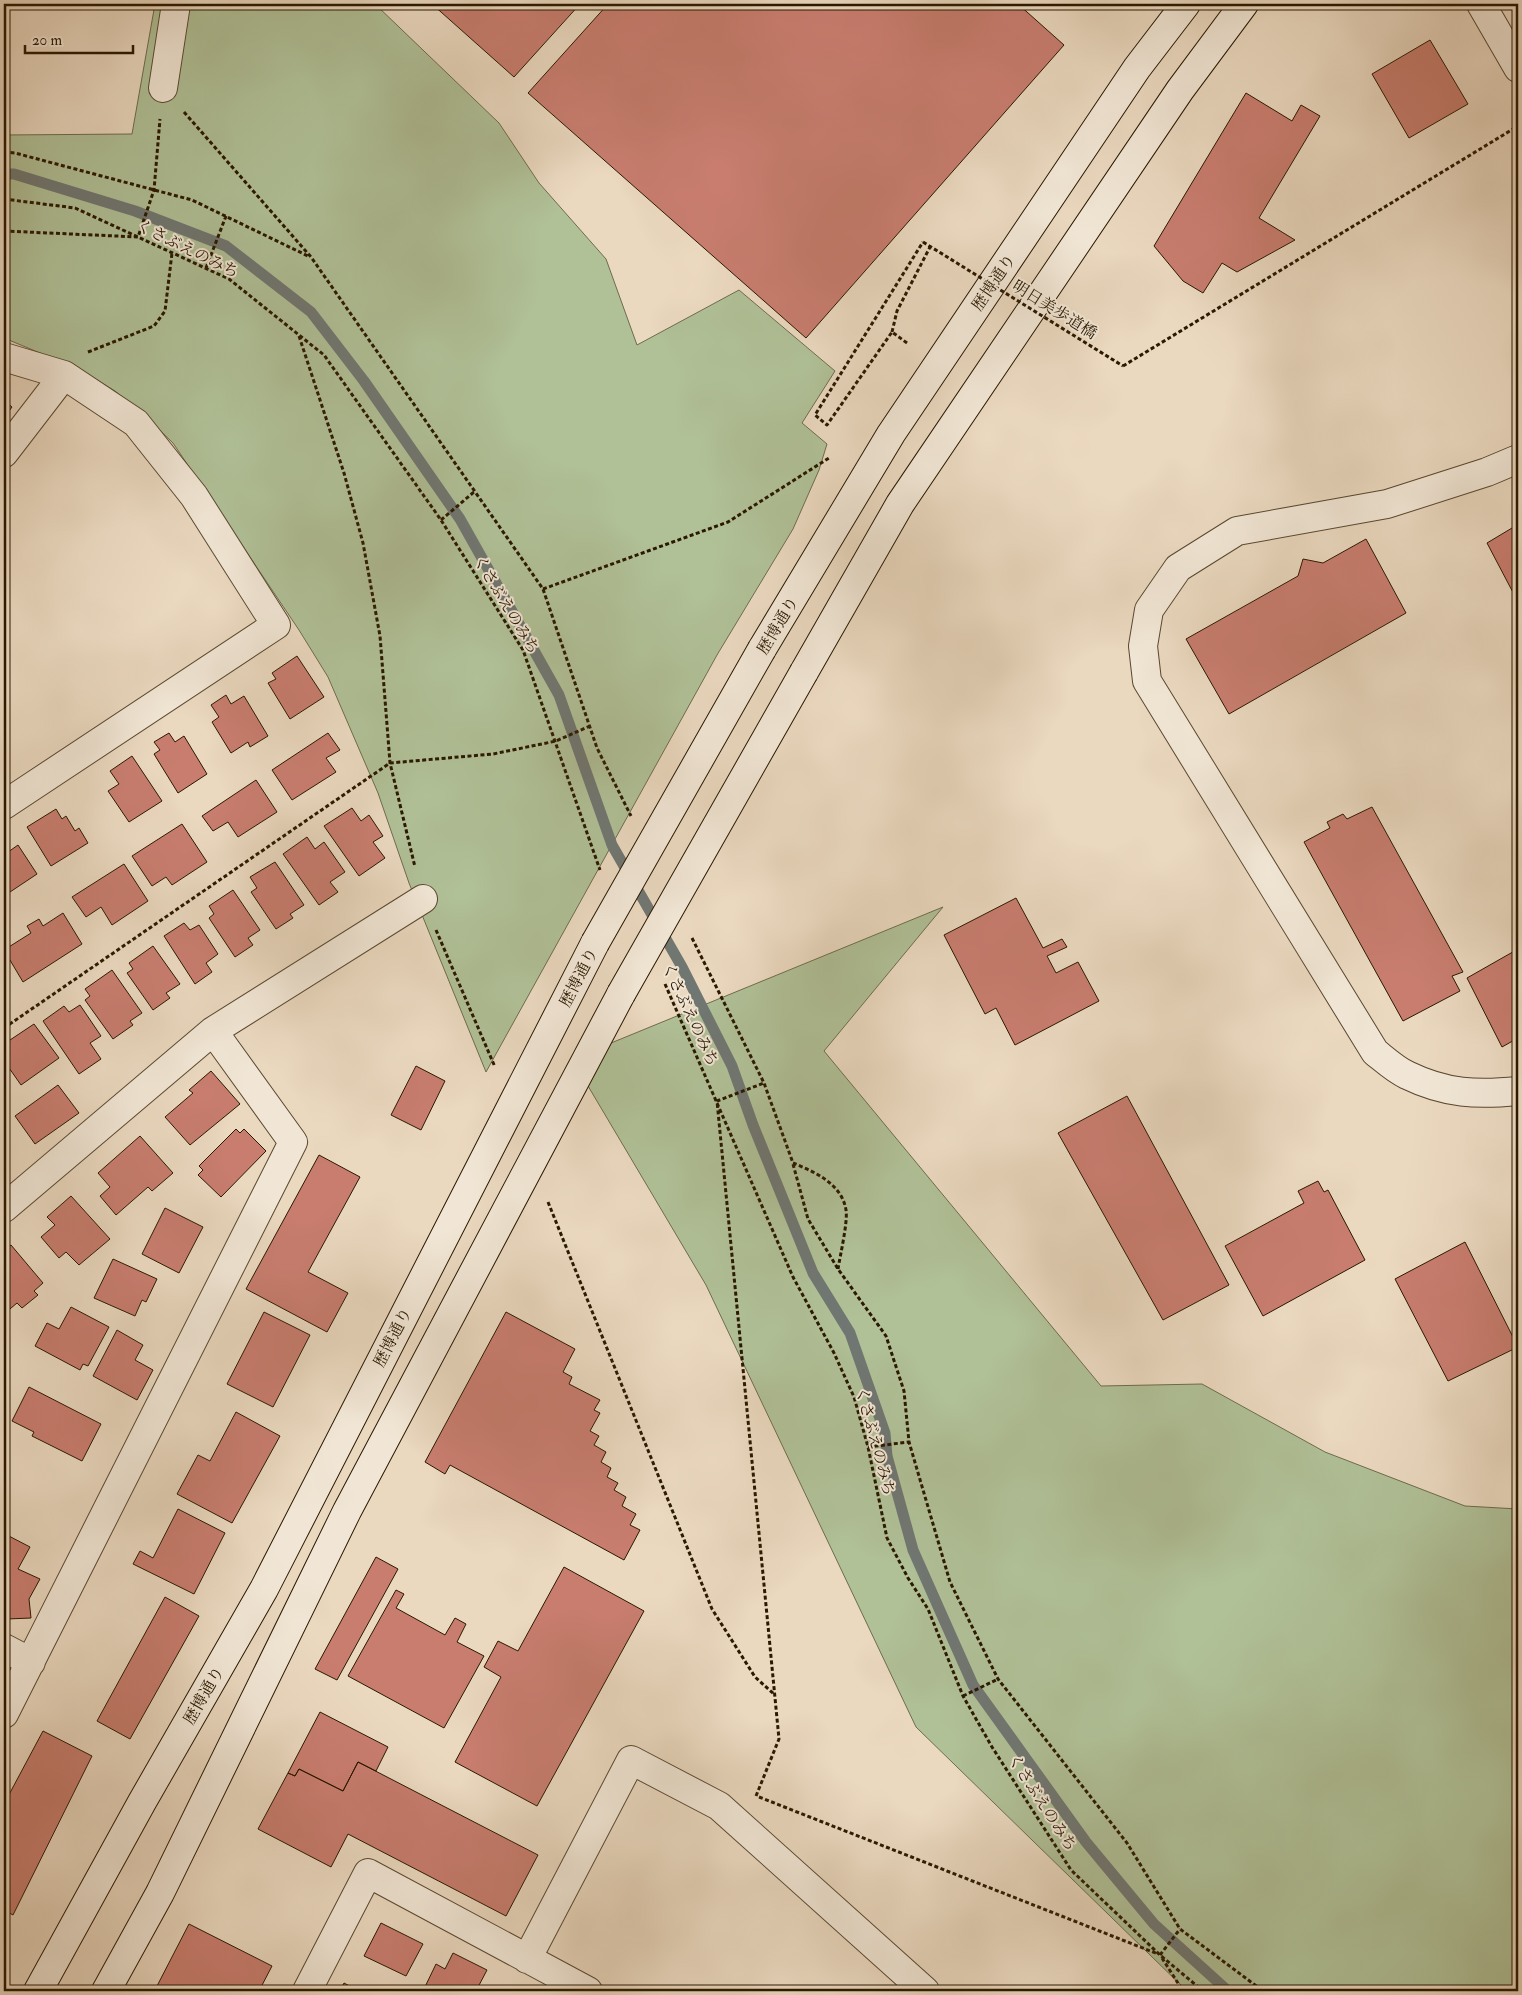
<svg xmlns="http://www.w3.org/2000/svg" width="1522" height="1995" font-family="'IM FELL Double Pica','Noto Serif JP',serif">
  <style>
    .green { fill: #b0c097; stroke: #6d6c4c }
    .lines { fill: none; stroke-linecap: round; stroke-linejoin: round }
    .stream { stroke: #707772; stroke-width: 11 }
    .building { fill: #c87d6f; stroke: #2a1800 }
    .street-casing { stroke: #5a4830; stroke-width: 30 }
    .secondary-casing { stroke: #2a1800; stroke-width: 30 }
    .path { stroke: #2a1800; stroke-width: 3; stroke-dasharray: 4 2.5; stroke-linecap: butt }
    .street { stroke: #f1e6d5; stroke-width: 28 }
    .secondary { stroke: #f1e6d5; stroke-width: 28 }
    .secondary-bridge-casing { stroke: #2a1800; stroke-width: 30; stroke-linecap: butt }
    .path-bridge { stroke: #2a1800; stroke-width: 3; stroke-dasharray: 4 2.5; stroke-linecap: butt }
    .secondary-bridge { stroke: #f1e6d5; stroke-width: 28 }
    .labels { text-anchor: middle; stroke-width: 4; stroke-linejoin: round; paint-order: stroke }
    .street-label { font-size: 16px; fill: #2a1800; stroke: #f1e6d5 }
  </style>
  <rect width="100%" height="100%" fill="#ead8bf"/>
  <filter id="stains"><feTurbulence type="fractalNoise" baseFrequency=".004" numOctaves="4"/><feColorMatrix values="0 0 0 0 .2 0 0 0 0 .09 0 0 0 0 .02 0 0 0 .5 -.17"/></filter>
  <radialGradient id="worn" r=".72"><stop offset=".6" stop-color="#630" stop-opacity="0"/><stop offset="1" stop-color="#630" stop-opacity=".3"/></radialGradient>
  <path class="green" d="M155,4H375L499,123L539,183L606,259L637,345L739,290L835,371L802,423L827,444L819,470L793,529L717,655L486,1072L409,883L378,793L328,677L299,630L173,443L144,415L115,391L81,370L4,338V135L132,134Z
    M943,907L824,1051L1101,1386L1202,1384L1325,1452L1465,1506L1518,1509V1991H1187L916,1727L706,1285L572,1059Z"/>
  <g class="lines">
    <path class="stream" d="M4,174H14L135,211L226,246L311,312L364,381L460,519L559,695L612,845L682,967L732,1066L753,1125L813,1273L850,1333L885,1433L887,1456L913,1550L973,1685L1086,1842L1154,1924L1228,1991"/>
  </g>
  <path class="building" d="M432,4H580L514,77Z
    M608,4H1018L1064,45L806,338L528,93Z
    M1430,40L1468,104L1409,138L1372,74Z
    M1246,93L1292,121L1301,105L1320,116L1259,218L1295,240L1237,272L1222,263L1203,293L1183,281L1154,246Z
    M4,400L12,407L4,418Z
    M1518,506V602L1487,543L1517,525Z
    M1366,539L1406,613L1229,714L1186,639L1298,576L1303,559L1323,563Z
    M297,656L324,697L290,719L268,683L276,679L272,673Z
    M226,695L231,704L244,696L268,736L250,747L248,742L231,753L212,722L219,717L211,705Z
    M169,733L175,742L184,736L207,774L178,793L154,754L160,750L154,742Z
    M328,733L340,750L326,758L336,772L292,800L272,770Z
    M132,756L162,801L129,822L108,791L119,784L110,771Z
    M256,780L277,812L238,837L228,822L213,831L202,816Z
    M1372,807L1463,972L1452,976L1460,991L1403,1021L1304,842L1330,828L1327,822L1343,814L1347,819Z
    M352,808L361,821L369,815L383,836L373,842L385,858L359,876L324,826Z
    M56,809L62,819L66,816L75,831L79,828L88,843L51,866L27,827Z
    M182,824L207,862L172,885L166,877L152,886L132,856Z
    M307,837L315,849L324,842L345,872L330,882L338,892L319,905L283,854Z
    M18,845L37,874L4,896V855Z
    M275,862L304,905L290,914L293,918L276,929L251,892L257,888L250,877Z
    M124,864L148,901L112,925L101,907L86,917L72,897Z
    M233,890L260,930L248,938L253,945L235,957L209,918L214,914L209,906Z
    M1016,898L1043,948L1062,939L1067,947L1047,956L1056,973L1078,962L1099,1001L1015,1045L996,1008L985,1014L944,935Z
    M63,913L82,944L23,982L4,950L31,933L27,926L39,919L43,926Z
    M184,923L190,930L199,925L218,954L206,963L212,972L195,984L164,936Z
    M153,946L180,984L166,993L170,998L153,1010L127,973L133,969L129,963Z
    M1518,949V1038L1502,1047L1467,978Z
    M112,970L142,1013L130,1021L133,1025L113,1039L85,1000L90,996L85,989Z
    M80,1005L101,1036L90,1043L101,1059L79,1074L43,1021L64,1006L69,1012Z
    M34,1024L59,1058L21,1085L7,1065L4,1068V1044Z
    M416,1066L445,1081L421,1130L391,1115Z
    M211,1071L240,1104L190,1145L165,1117L193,1093L189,1090Z
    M58,1085L79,1113L35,1144L15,1116Z
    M1127,1096L1229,1285L1163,1320L1058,1133Z
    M236,1129L240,1133L244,1129L266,1151L221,1197L198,1175L203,1170L199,1166Z
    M140,1136L173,1173L152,1191L148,1187L116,1215L100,1196L110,1187L98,1173Z
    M319,1155L360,1177L308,1272L348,1293L327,1332L246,1289Z
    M1318,1181L1324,1192L1328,1190L1365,1260L1263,1316L1225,1246L1304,1203L1298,1191Z
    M71,1196L110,1239L79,1265L66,1252L59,1258L41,1237L55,1225L47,1217Z
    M165,1208L203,1227L179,1273L142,1254Z
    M1465,1242L1518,1347L1448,1381L1395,1279Z
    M11,1245L43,1283L34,1291L38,1295L22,1308L17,1303L4,1314V1251Z
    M113,1259L157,1279L146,1302L142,1300L135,1316L94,1298Z
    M71,1307L109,1327L88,1366L83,1364L80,1370L35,1346L47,1323L59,1329Z
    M264,1312L310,1335L273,1407L227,1384Z
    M506,1312L575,1349L563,1372L572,1377L569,1384L600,1400L594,1410L600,1413L590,1431L599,1436L594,1445L606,1452L601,1462L611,1468L607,1477L618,1483L614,1490L626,1497L622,1506L636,1514L630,1525L640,1530L624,1560L450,1465L445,1474L425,1462Z
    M117,1330L143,1345L135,1360L153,1370L137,1400L93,1376Z
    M29,1387L101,1424L82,1461L32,1436L34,1432L12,1421Z
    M236,1412L280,1436L232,1523L177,1494L198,1455L210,1461Z
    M178,1509L225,1533L194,1594L133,1564L140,1551L153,1558Z
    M5,1534L30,1547L18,1569L40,1579L29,1599L31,1618L7,1619V1585L4,1584Z
    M376,1557L398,1569L337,1680L315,1669Z
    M564,1567L644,1611L537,1806L455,1762L501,1677L484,1667L498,1641L518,1651Z
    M396,1590L404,1594L396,1608L445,1635L455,1618L466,1624L457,1642L484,1656L444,1728L348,1676Z
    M165,1597L199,1616L130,1739L97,1721Z
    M320,1712L388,1747L376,1771L358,1762L343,1791L299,1769L295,1776L288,1773Z
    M43,1731L92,1756L13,1915L4,1910V1804Z
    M358,1762L538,1855L506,1916L348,1834L331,1867L258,1829L288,1773L295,1776L299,1769L343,1791Z
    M381,1923L423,1944L406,1976L364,1956Z
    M189,1924L272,1966L259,1991H167L157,1986Z
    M453,1953L487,1970L476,1991H423L436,1964L445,1969Z
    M344,1983L359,1991H340Z"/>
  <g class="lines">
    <defs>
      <path id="street" d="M1481,4L1518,68
        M163,88L176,4
        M4,357L64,375L136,423L194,496L276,625L4,805
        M4,453L64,375
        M1518,459L1487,472L1387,504L1237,531L1178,568L1149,610L1143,646L1147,681L1375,1052C1385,1060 1396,1070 1407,1075C1446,1094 1477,1095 1518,1091
        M4,1208L213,1031L423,899
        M4,1648L31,1662
        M4,1714L293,1142L213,1031
        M527,1959L631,1760L719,1806L925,1991
        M307,1991L368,1873L588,1991"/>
      <path id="secondary" d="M762,649L891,434L1137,68L1186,4
        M804,672L900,504L1180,90L1244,4
        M38,1991L142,1802L264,1589L595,943
        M106,1991L160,1893L347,1511L621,994"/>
    </defs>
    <use href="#street" class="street-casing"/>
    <use href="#secondary" class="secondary-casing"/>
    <path class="path" d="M184,112L311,257L543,589L597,748L631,816
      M4,152L15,153L192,200L308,256
      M4,199L75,208L229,279L324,355L441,520L523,650L600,870
      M4,231L138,237L154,190L160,119
      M206,268L226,216
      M892,332L897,311L930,247
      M299,336L344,473L363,543L380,636L390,763L415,867
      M907,343L892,332L827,425L815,415L923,242
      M88,352L154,326L165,311L172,253
      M1123,366L1518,126
      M441,520L474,492
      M543,589L728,522L829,458
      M436,930L495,1067
      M692,938L764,1083L793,1163C815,1172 842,1184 846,1210C848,1222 840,1256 838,1269
      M665,984L793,1277L834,1353L854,1397L868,1447L887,1538L908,1578L928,1609L963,1696L992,1747L1071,1870L1160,1955L1203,1991
      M4,1028L390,763L493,754L556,741L590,726
      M793,1164L808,1219L838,1269L886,1336L904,1391L909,1442L950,1582L998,1679L1127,1843L1180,1929L1263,1991
      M548,1202L712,1609L755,1677L775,1695
      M868,1447L909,1442
      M963,1696L998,1679
      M756,1796L779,1739L717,1101L764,1083
      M759,1797L1158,1954
      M1160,1955L1180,1929
      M1162,1958L1183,1991"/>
    <use href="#street" class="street"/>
    <use href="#secondary" class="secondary"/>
    <defs>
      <path id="secondary-bridge" d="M595,943L762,649
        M621,994L804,672"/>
    </defs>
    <use href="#secondary-bridge" class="secondary-bridge-casing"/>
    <path class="path-bridge" d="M923,242L1123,366"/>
    <use href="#secondary-bridge" class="secondary-bridge"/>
  </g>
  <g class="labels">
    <g class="street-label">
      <text transform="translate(188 248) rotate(26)" y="6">くさぶえのみち</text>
      <text transform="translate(993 282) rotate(-56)" y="6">歴博通り</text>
      <text transform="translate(1055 309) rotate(32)" y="6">明日美歩道橋</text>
      <text transform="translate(507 604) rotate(59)" y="6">くさぶえのみち</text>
      <text transform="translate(777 625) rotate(-59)" y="6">歴博通り</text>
      <text transform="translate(578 977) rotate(-63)" y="6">歴博通り</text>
      <text transform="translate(691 1014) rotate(65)" y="6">くさぶえのみち</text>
      <text transform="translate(392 1337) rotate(-63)" y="6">歴博通り</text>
      <text transform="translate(876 1441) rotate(75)" y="6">くさぶえのみち</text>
      <text transform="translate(203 1695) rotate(-60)" y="6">歴博通り</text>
      <text transform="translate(1043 1802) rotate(57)" y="6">くさぶえのみち</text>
    </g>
  </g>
  <rect width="1522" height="1995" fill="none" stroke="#ead8bf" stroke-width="20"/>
  <rect x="5" y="5" width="1512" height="1985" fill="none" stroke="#2a1800" stroke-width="2.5"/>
  <rect x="10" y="10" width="1502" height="1975" fill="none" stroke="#2a1800"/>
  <path d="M25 45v8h108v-8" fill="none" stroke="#2a1800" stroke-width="2.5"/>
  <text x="32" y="45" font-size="15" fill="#2a1800" stroke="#f1e6d5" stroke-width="4" paint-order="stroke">20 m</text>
  <rect width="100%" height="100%" filter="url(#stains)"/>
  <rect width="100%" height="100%" fill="url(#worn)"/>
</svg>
